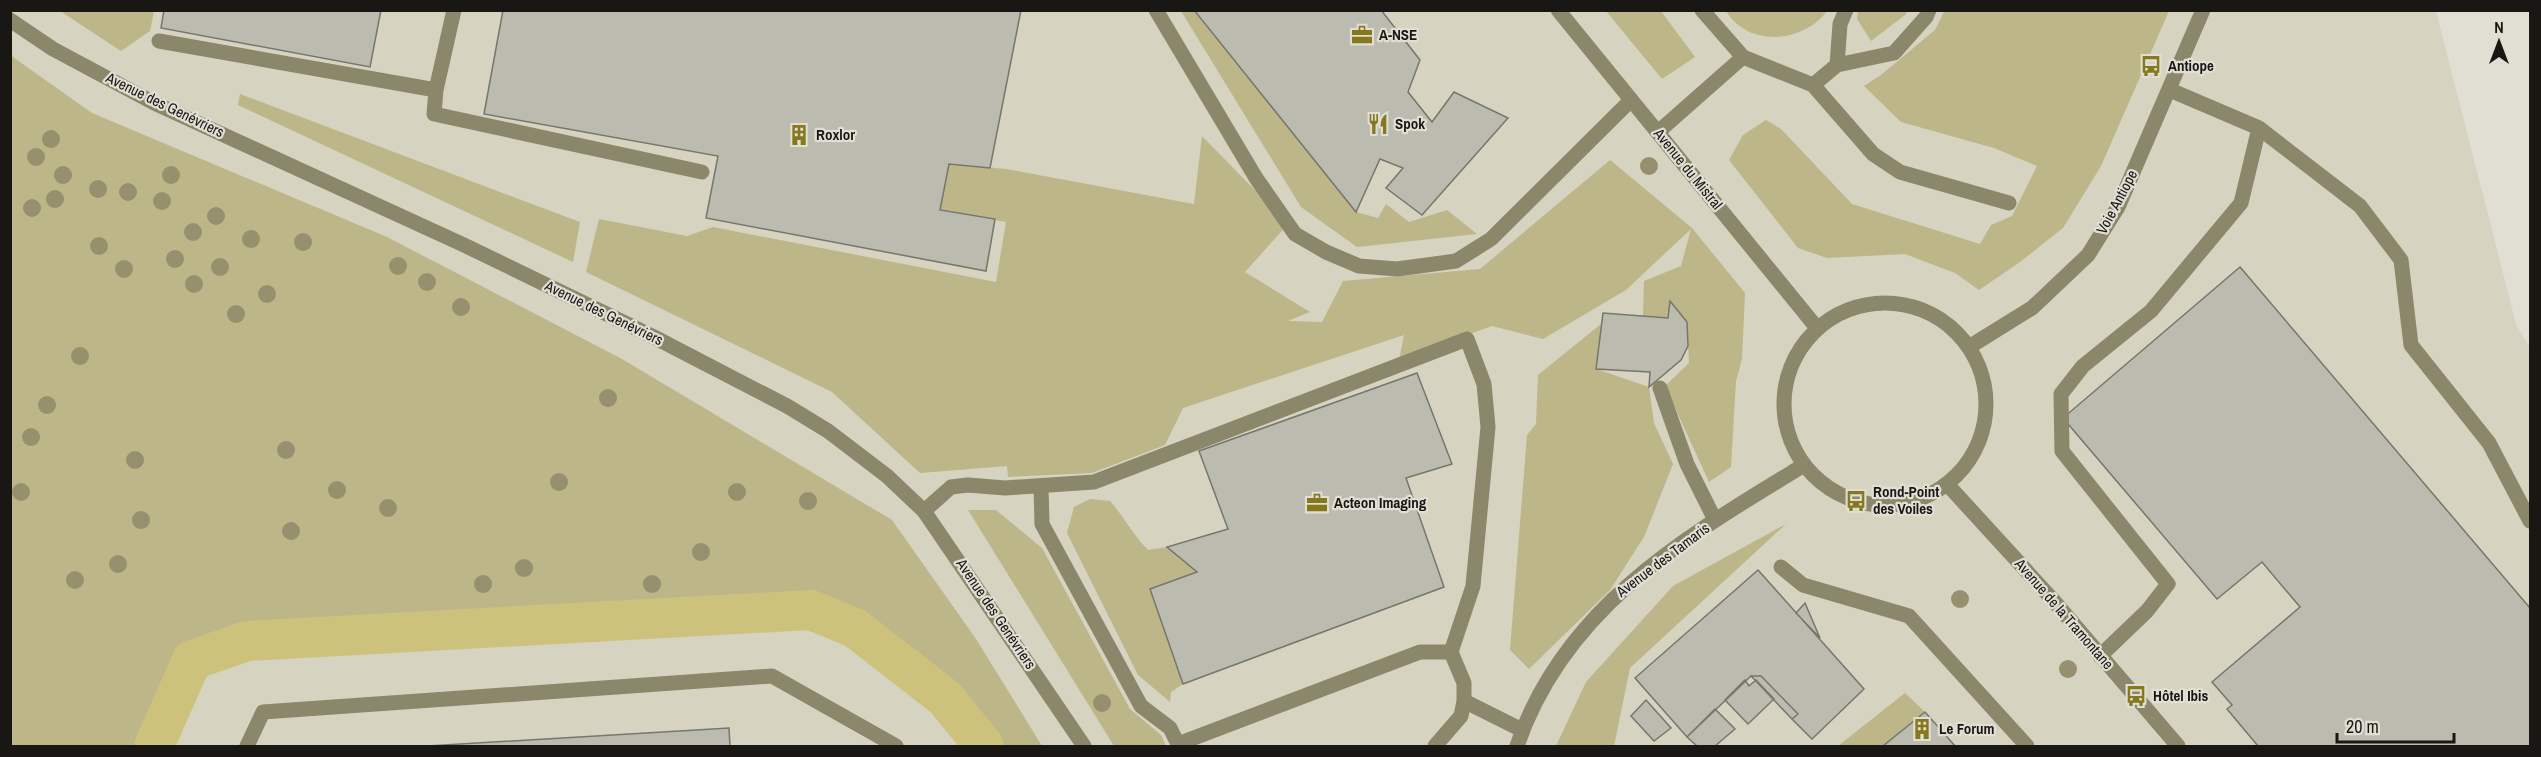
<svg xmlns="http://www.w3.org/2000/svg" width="2541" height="757" font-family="'Archivo Narrow',sans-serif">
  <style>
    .built { fill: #d6d3c1 }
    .green { fill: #bcb689 }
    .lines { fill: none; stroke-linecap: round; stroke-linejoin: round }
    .canal { stroke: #ccc27c; stroke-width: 40 }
    .building { fill: #bcbbb0; stroke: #77766c; stroke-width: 1.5 }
    .lane { stroke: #8b876b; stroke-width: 15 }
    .street { stroke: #8b876b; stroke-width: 15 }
    .tree { fill: #96906e }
    .labels { text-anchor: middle; stroke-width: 4.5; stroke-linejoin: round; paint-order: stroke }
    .poi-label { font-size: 15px; font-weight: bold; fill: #181713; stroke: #e1dfd4; text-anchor: start }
    .street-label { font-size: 15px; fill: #181713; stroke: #e1dfd4 }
  </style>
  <rect width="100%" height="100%" fill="#e1dfd4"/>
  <path class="built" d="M10,11H2436L2516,324L2530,348V746H11Z"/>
  <path class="green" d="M1945,10L2169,11L2101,166L2063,228L2020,262L1979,290L1955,273L1905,254L1827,258L1798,248L1729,160L1743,135L1766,120L1781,129L1852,204L1980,244L1991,225L2012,216L2037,166L1994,148L1901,122L1864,86L1881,75L1935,30Z
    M60,11H154L150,31L121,51Z
    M1181,11H1194L1356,212L1378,218L1386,204L1409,222L1447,210L1477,234L1357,247L1301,207Z
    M1606,11H1661L1695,57L1662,79Z
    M1726,11H1827C1803,43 1749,48 1726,11Z
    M1858,11V10L1908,11L1905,15L1871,41L1857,19Z
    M10,55L92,113L387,237L622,359L892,520L976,639L1042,746H998L949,689L873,624L810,601L240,636L187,654L145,746H11Z
    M240,94L580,222L573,262L238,105Z
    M1202,136L1288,224L1245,272L1310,312L1288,321L1322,322L1343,281L1480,269L1610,160L1692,228L1745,293L1742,359L1736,381L1731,467L1709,482L1665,386L1689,363L1687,322L1670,302L1668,318L1643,316L1644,281L1681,266L1691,229L1626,290L1543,339L1492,326L1399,360L1404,335L1183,408L1165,445L1092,473L1008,477L1007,466L920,473L832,392L586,272L599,219L687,236L713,227L996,282L1006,222L940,210L949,164L1006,169L1194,204Z
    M1601,324L1596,369L1649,387L1654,423L1673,464L1644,537L1610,590L1529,669L1510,650L1527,435L1536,424L1538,375Z
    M1090,499L1110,501C1124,517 1133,535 1148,550L1167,547L1197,572L1150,589L1183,684L1171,692L1170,702L1138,675L1067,533L1074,507Z
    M968,510H996L1042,548L1130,709L1161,735L1166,746H1114Z
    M1786,524L1630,668L1614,746H1556L1586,682L1673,586Z
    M1905,693L1925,712L1886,746H1838Z"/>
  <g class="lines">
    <path class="canal" d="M154,746L192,660L247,641L811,610L855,628L945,698L984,746"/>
  </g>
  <path class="building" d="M164,10H381L370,67L161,28Z
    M503,10H1021L990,168L949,164L940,210L995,219L986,271L706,218L718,156L484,114Z
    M1194,10H1381L1420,60L1408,92L1432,122L1454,92L1508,118L1422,215L1386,188L1403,168L1380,159L1356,212Z
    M2240,267L2530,608V746H2258L2227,709L2232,705L2212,682L2300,607L2262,562L2217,599L2063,418Z
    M1670,301L1687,322L1688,346L1681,360L1649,387L1650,372L1596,369L1603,313L1668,318Z
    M1417,373L1452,464L1406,478L1444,587L1183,684L1150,589L1197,572L1167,547L1228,529L1199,451Z
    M1758,570L1864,689L1812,739L1792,719L1798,714L1761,676H1751L1687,737L1635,678Z
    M1805,603L1820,638L1796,613Z
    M1751,676H1761L1798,714L1792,719Z
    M1745,680L1749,686L1756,680L1774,699L1748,724L1725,700Z
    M1646,700L1671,728L1654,741L1631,716Z
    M1715,709L1735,729L1715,746H1697L1687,737Z
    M1925,712L1955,746H1883Z
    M729,728L730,746H427Z"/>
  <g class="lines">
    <path class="lane" d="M454,10L436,90L434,114L702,172
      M1156,10L1256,178L1295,234L1326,252L1359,266L1397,269L1456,261L1491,239L1631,100
      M1702,10L1743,57L1813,85L1873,154L1900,172L2009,203
      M159,41L436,90
      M1837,65L1840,24L1846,10
      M1813,85L1837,65L1894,53L1926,17L1929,10
      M2259,128L2360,206L2401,260L2411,345L2489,443L2530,521
      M1658,132L1743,57
      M1660,388L1687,464L1715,520
      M1041,486L1042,524L1141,706L1170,728L1179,746
      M924,511L951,487L968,485L1005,488L1094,482L1467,339L1484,384L1488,427L1473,586L1451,652L1464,683V701L1522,730
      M1781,567L1803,585L1909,616L2027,746
      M2100,656L2147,611L2168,584L2062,451L2061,394L2083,366L2151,311L2241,203L2259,128L2170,90
      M1178,744L1420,652H1451
      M247,746L263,712L772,676L896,746
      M1435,746L1461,716L1464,701"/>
    <path class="street" d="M1558,10L1817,328
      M10,20L53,49L154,103L464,245L652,336L787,406L828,431L887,476L924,511L1084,746
      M1784 404a101 101 0 1 1 202 0a101 101 0 1 1-202 0Z
      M1969,347L2032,308L2088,255L2118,207L2203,10
      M1947,484L2053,600L2178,746
      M1517,746C1564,607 1686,537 1804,465"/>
  </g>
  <g class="tree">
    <circle cx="51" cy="139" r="9"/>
    <circle cx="36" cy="157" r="9"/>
    <circle cx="1649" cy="166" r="9"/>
    <circle cx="63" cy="175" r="9"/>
    <circle cx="171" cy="175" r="9"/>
    <circle cx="98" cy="189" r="9"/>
    <circle cx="128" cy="192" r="9"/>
    <circle cx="55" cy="199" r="9"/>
    <circle cx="162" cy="201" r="9"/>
    <circle cx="32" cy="208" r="9"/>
    <circle cx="216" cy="216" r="9"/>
    <circle cx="193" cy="232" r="9"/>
    <circle cx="251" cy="239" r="9"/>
    <circle cx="303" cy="242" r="9"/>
    <circle cx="99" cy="246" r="9"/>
    <circle cx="175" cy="259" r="9"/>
    <circle cx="398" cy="266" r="9"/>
    <circle cx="220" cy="267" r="9"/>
    <circle cx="124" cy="269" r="9"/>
    <circle cx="427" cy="282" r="9"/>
    <circle cx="194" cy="284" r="9"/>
    <circle cx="267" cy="294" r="9"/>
    <circle cx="461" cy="307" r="9"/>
    <circle cx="236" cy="314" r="9"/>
    <circle cx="80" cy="356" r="9"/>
    <circle cx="608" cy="398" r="9"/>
    <circle cx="47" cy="405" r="9"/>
    <circle cx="31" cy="437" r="9"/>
    <circle cx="286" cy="450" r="9"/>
    <circle cx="135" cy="460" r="9"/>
    <circle cx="559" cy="482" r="9"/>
    <circle cx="337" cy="490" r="9"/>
    <circle cx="21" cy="492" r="9"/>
    <circle cx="737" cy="492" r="9"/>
    <circle cx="808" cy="501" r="9"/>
    <circle cx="388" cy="508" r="9"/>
    <circle cx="141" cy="520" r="9"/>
    <circle cx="291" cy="531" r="9"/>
    <circle cx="701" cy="552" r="9"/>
    <circle cx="118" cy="564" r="9"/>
    <circle cx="524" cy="568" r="9"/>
    <circle cx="75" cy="580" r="9"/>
    <circle cx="483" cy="584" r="9"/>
    <circle cx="652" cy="584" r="9"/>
    <circle cx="1960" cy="599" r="9"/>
    <circle cx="2068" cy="669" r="9"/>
    <circle cx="1102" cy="703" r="9"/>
  </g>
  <defs>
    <symbol id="office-bare" viewBox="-9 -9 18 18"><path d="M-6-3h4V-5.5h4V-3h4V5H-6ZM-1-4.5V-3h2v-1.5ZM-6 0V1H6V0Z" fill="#86791d" stroke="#e1dfd4" stroke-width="2.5" paint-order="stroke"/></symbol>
    <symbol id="bus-bare" viewBox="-9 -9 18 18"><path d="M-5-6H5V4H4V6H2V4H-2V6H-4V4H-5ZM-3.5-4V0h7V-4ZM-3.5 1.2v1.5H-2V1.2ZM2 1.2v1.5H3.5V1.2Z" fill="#86791d" stroke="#e1dfd4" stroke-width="2.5" paint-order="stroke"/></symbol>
    <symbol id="restaurant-bare" viewBox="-9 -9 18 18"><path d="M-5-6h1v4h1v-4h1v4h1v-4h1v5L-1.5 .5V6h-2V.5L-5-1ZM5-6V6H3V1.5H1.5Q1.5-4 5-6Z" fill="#86791d" stroke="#e1dfd4" stroke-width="2.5" paint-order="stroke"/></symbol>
    <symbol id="building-bare" viewBox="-9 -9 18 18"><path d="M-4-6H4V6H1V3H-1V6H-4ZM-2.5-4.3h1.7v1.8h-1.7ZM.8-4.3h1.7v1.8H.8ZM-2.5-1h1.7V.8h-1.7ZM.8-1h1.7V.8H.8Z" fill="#86791d" stroke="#e1dfd4" stroke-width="2.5" paint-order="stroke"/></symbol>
  </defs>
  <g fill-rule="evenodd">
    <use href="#office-bare" x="1347" y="20" width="30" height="30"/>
    <use href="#bus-bare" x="2136" y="51" width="30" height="30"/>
    <use href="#restaurant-bare" x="1363" y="109" width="30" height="30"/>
    <use href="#building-bare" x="784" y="120" width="30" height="30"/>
    <use href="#bus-bare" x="1841" y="486" width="30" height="30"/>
    <use href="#office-bare" x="1302" y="488" width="30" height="30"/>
    <use href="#bus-bare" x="2121" y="681" width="30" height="30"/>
    <use href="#building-bare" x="1907" y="714" width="30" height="30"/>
  </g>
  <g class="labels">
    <g class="poi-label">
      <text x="1379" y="40">A-NSE</text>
      <text x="2168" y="71">Antiope</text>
      <text x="1395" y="129">Spok</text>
      <text x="816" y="140">Roxlor</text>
      <text x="1873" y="497">Rond-Point<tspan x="1873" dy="17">des Voiles</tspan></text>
      <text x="1334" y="508">Acteon Imaging</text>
      <text x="2153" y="701">Hôtel Ibis</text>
      <text x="1939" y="734">Le Forum</text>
    </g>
    <g class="street-label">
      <text transform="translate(165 105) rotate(26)" y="5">Avenue des Genévriers</text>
      <text transform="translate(1688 169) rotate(51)" y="5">Avenue du Mistral</text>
      <text transform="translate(2117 202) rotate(-62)" y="5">Voie Antiope</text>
      <text transform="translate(604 313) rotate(26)" y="5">Avenue des Genévriers</text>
      <text transform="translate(1663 560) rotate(-37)" y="5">Avenue des Tamaris</text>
      <text transform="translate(996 614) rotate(56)" y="5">Avenue des Genévriers</text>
      <text transform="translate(2064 614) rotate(49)" y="5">Avenue de la Tramontane</text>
    </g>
  </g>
  <rect width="2541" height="757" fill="none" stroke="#181713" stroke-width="24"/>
  <g transform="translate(2499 42)" stroke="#e1dfd4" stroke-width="4.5" paint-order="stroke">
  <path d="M0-4.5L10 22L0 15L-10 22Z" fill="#181713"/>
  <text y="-9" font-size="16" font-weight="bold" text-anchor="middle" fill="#181713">N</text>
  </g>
  <path d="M2337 733v9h117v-9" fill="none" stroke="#181713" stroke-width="3"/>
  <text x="2346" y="733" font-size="18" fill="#181713" stroke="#e1dfd4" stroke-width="4.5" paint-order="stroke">20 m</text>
</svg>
